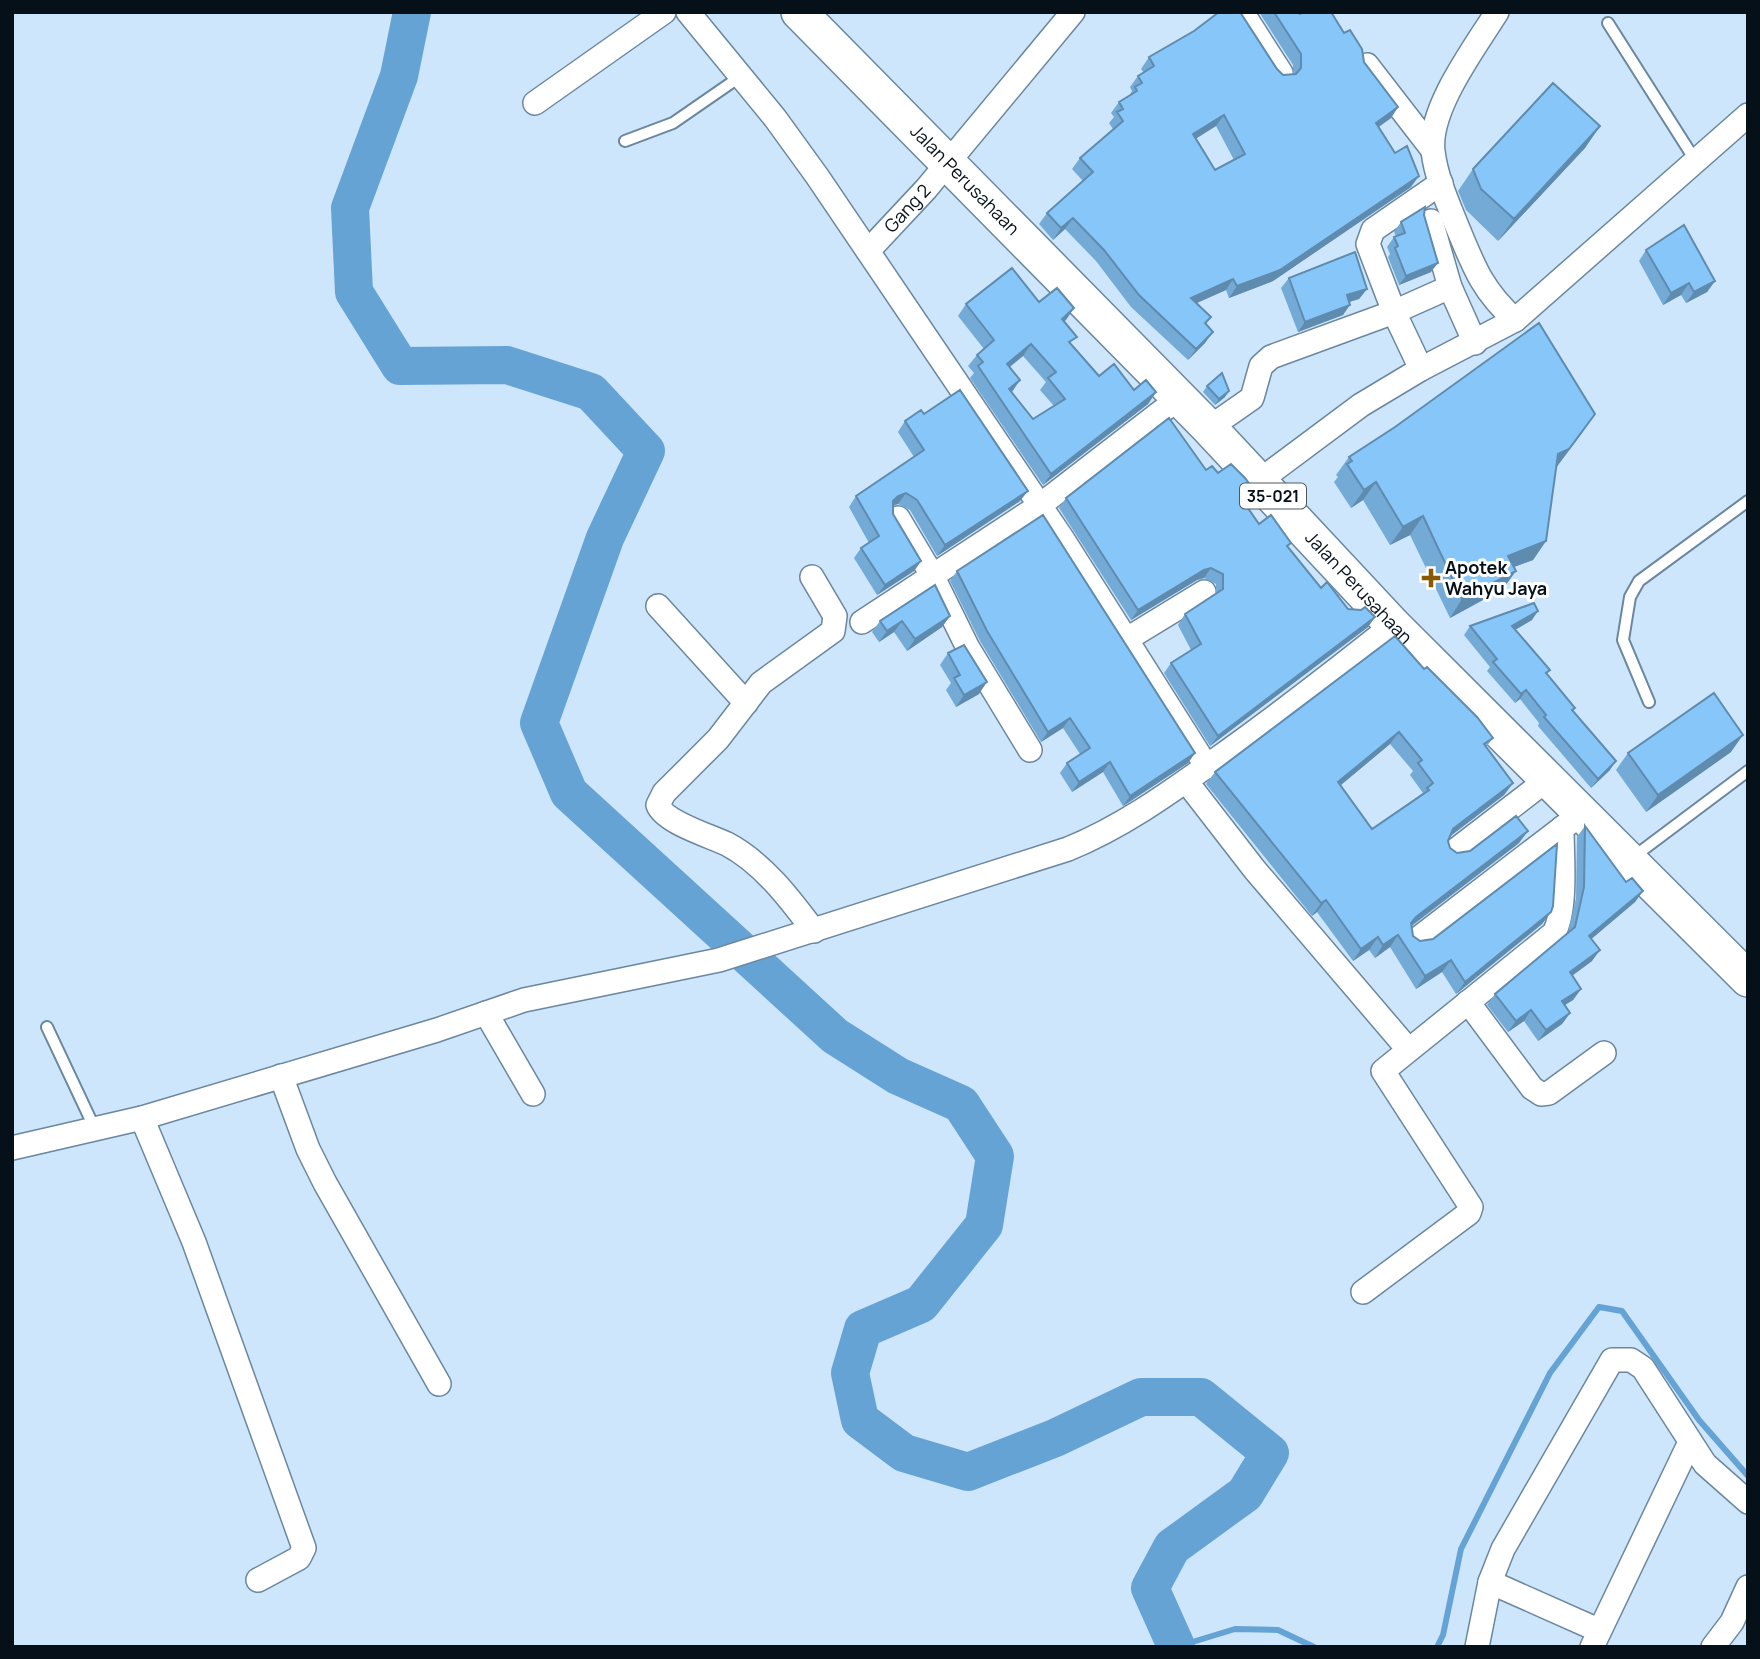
<svg xmlns="http://www.w3.org/2000/svg" width="1760" height="1659" font-family="Manrope,sans-serif">
  <style>
    .lines { fill: none; stroke-linecap: round; stroke-linejoin: round }
    .stream { stroke: #66a3d5; stroke-width: 6 }
    .river { stroke: #66a3d5; stroke-width: 38 }
    .service-casing { stroke: #6a879f; stroke-width: 14 }
    .minor-casing { stroke: #6a879f; stroke-width: 26 }
    .primary-casing { stroke: #6a879f; stroke-width: 38 }
    .service { stroke: #fff; stroke-width: 10 }
    .minor { stroke: #fff; stroke-width: 23 }
    .primary { stroke: #fff; stroke-width: 35 }
    .wall { fill: #74aad6; fill-rule: evenodd }
    .shaded-wall { fill: #5e8bae }
    .building { fill: #87c6f9; stroke: #5e8bae; stroke-width: 2; fill-rule: evenodd }
    .poi-dot { fill: #895800; stroke: #fff; stroke-width: 2.5 }
    .labels { text-anchor: middle; stroke-width: 6; stroke-linejoin: round; paint-order: stroke }
    .shield { fill: #fff; stroke: #50585e; stroke-width: 2 }
    .shield-label { font-size: 16px; font-weight: bold; fill: #051019 }
    .street-label { font-size: 18px; fill: #051019; stroke: #fff }
    .poi-label { font-size: 18px; font-weight: bold; fill: #051019; stroke: #fff; text-anchor: start }
  </style>
  <rect width="100%" height="100%" fill="#cde6fc"/>
  <g class="lines">
    <path class="stream" d="M1176,1647L1235,1629L1278,1630L1314,1647
      M1437,1647L1443,1635L1461,1549L1550,1373L1599,1307L1622,1311L1699,1420L1748,1476"/>
    <path class="river" d="M412,12L399,76L350,208L354,292L400,366L507,365L591,392L646,451L605,538L539,723L569,793L835,1036L898,1076L961,1104L995,1156L984,1225L921,1304L863,1329L850,1373L860,1420L904,1453L968,1472L1055,1438L1141,1397H1201L1270,1453L1245,1494L1172,1547L1150,1588L1176,1646"/>
    <defs>
      <path id="service" d="M1608,23L1695,160
        M625,141L673,123L741,76
        M1649,702L1623,640L1630,597L1639,581L1748,501
        M1632,858L1748,771
        M47,1027L95,1129"/>
      <g id="minor">
        <path d="M688,12L775,118L817,176L1062,538L1207,767"/>
        <path d="M1242,12L1281,73"/>
        <path d="M1497,12C1476,46 1428,109 1433,151C1436,178 1449,206 1459,231C1475,270 1484,292 1515,320"/>
        <path d="M1367,65L1432,149"/>
        <path d="M535,103L664,12"/>
        <path id="s1" d="M868,251L926,189L1073,12"/>
        <path d="M1450,287L1475,343"/>
        <path d="M1421,369L1394,312L1450,287L1431,221"/>
        <path d="M1209,428L1252,398L1261,366L1271,357L1394,312L1368,244L1373,230L1441,183"/>
        <path d="M1259,481L1361,405L1421,369L1515,320L1748,115"/>
        <path d="M898,518L932,575L968,648L1030,750"/>
        <path d="M812,577L835,616L833,631L761,683L718,739L664,793L658,805C664,822 710,836 727,844C763,863 790,899 814,931"/>
        <path d="M658,606L746,703"/>
        <path d="M862,622L1039,506L1179,398"/>
        <path d="M1127,639L1204,592"/>
        <path d="M1186,781L1255,870L1407,1048"/>
        <path d="M1453,852L1548,779"/>
        <path d="M1416,940L1562,828"/>
        <path d="M1468,1002L1532,1088L1541,1094L1549,1093L1604,1053"/>
        <path d="M486,1013L533,1094"/>
        <path d="M281,1076L308,1149L325,1183L439,1384"/>
        <path d="M142,1118L194,1242L304,1548L299,1558L258,1580"/>
        <path d="M12,1148L142,1118L437,1030L524,1000L719,960L1068,849C1120,828 1168,794 1214,761C1275,718 1334,672 1393,625"/>
        <path d="M1363,1292L1469,1213L1471,1207L1383,1071L1554,933C1567,909 1562,856 1562,828L1582,814"/>
        <path d="M1490,1582L1598,1630"/>
        <path d="M1477,1647L1490,1582L1503,1549L1612,1360H1631L1643,1368L1705,1464L1748,1502"/>
        <path d="M1592,1647L1690,1442"/>
        <path d="M1713,1647L1732,1622L1748,1587"/>
      </g>
      <g id="primary">
        <path id="s2" d="M799,12L1209,428L1393,625L1748,979"/>
      </g>
    </defs>
    <use href="#service" class="service-casing"/>
    <use href="#minor" class="minor-casing"/>
    <use href="#primary" class="primary-casing"/>
    <use href="#service" class="service"/>
    <use href="#minor" class="minor"/>
    <use href="#primary" class="primary"/>
  </g>
  <path class="wall" d="M1259,12H1299L1300,14L1344,33L1364,62L1398,107L1391,118L1379,127L1411,187L1273,281L1229,298L1226,290L1197,303L1211,317L1206,324L1205,343L1188,360L1131,307L1096,261L1065,229L1053,240L1039,224L1047,213L1083,181L1072,169L1080,158L1113,129L1109,123L1114,117L1111,113L1119,102L1129,96L1132,91L1130,87L1138,76L1144,73L1141,69L1149,57L1277,69L1283,75L1293,74V65ZM1216,126L1234,160L1215,170L1196,138Z
    M1600,126L1585,148L1498,241L1466,210L1458,191L1473,169Z
    M1424,215L1431,272L1399,285L1388,257L1390,254L1387,247L1394,237L1396,236L1394,232L1401,222Z
    M1646,250L1715,281L1707,292L1686,303L1681,295L1663,305L1639,261Z
    M1289,278L1367,289L1359,299L1349,302L1343,315L1298,332L1281,288Z
    M1039,302L1074,308L1064,321L1071,344L1099,376L1134,390L1156,392L1148,404L1043,485L970,378L974,373L968,366L977,355L984,349L958,316L966,304ZM1023,356L1046,382L1040,390L1054,406L1033,419L1012,392L1010,367Z
    M1207,386L1225,397L1215,405L1203,392Z
    M924,414L1020,501L937,556L910,510L898,504L893,506V514L921,561L914,571L877,595L854,558L861,548L869,543L849,507L856,496L914,457L898,432L905,421Z
    M1595,414L1556,467L1546,541L1533,560L1514,567L1503,589L1450,618L1410,535L1390,545L1363,500L1351,508L1334,482L1338,477L1336,475L1349,457Z
    M1206,470L1218,473L1253,489L1243,501L1259,524L1288,547L1321,588L1348,609L1375,617L1368,627L1210,746L1164,673L1171,663L1191,650L1178,625L1185,614L1216,594V584L1204,578L1197,580L1131,620L1059,508L1066,498Z
    M957,571L1195,753L1188,763L1123,806L1103,772L1072,792L1060,773L1067,763L1080,754L1063,728L1041,742L980,641L950,581Z
    M950,616L942,627L907,651L894,632L879,642L872,632L880,621Z
    M1532,620L1515,630L1547,674L1575,708L1573,710L1610,770L1591,788L1538,726L1539,723L1520,699L1515,703L1487,671L1490,667L1464,635L1470,626Z
    M948,653L979,694L956,707L946,690L951,683L940,665Z
    M1424,669L1493,738L1486,747L1513,783L1504,795L1449,837L1448,841L1450,848L1457,853L1519,843L1412,926L1413,936L1420,941L1433,939L1551,912L1542,924L1456,994L1442,972L1416,989L1390,947L1375,958L1369,950L1353,961L1317,912L1312,916L1206,784L1215,772ZM1390,744L1413,771L1410,775L1423,793L1372,829L1341,785Z
    M1731,752L1646,812L1616,770L1628,753Z
    M1585,826L1626,882L1643,891L1635,902L1591,939L1592,961L1572,976L1581,989L1573,1000L1564,1005L1570,1013L1562,1024L1538,1041L1524,1021L1508,1032L1487,1005L1495,994L1568,933L1576,898L1577,837Z"/>
  <path class="shaded-wall" d="M1398,107L1391,118L1368,134L1376,123Z
    M1224,115L1216,126L1186,145L1193,134Z
    M1600,126L1585,148L1498,241L1514,219Z
    M1419,176L1411,187L1273,281L1229,298L1237,286Z
    M1073,218L1065,229L1053,240L1061,228Z
    M1438,263L1431,272L1399,285L1406,276Z
    M1233,279L1226,290L1183,309L1191,298Z
    M1715,281L1707,292L1686,303L1694,292Z
    M1689,283L1681,295L1663,305L1671,293Z
    M1367,289L1359,299L1339,305L1347,295Z
    M1350,305L1343,315L1298,332L1305,322Z
    M1074,308L1066,320L1054,330L1062,319Z
    M1213,332L1205,343L1188,360L1196,349Z
    M1031,344L1023,356L999,375L1007,364Z
    M1020,380L1012,392L1009,389Z
    M1229,391L1225,397L1215,405L1219,399Z
    M1156,392L1148,404L1043,485L1051,474Z
    M1595,414L1582,433L1556,468L1558,454Z
    M1376,482L1363,500L1351,508L1364,490Z
    M1253,489L1246,500L1234,508L1241,498Z
    M1028,491L1020,501L937,556L945,545Z
    M906,493L898,504L890,506L886,512L898,496Z
    M1423,516L1410,535L1390,545L1403,527Z
    M1546,541L1533,560L1495,574L1508,556Z
    M921,561L914,571L877,595L885,585Z
    M1211,568L1204,578L1197,580L1131,620L1138,610L1204,570Z
    M1516,571L1503,589L1450,618L1462,599Z
    M1538,611L1532,620L1506,635L1512,626Z
    M950,616L942,627L907,651L915,639Z
    M1375,617L1368,627L1210,746L1218,736Z
    M902,621L894,632L879,642L887,631Z
    M987,682L979,694L956,707L964,695Z
    M1526,690L1520,699L1515,703L1521,694Z
    M1070,718L1063,728L1041,742L1048,732Z
    M1399,732L1390,744L1330,794L1338,782Z
    M1743,735L1731,752L1646,812L1658,795Z
    M1195,753L1188,763L1123,806L1130,796Z
    M1616,761L1610,770L1591,788L1598,779Z
    M1110,762L1103,772L1072,792L1079,782Z
    M1513,783L1504,795L1444,841L1453,829Z
    M1528,831L1519,843L1407,929L1416,917Z
    M1643,891L1635,902L1582,947L1589,936Z
    M1326,900L1317,912L1312,916L1321,903Z
    M1551,912L1542,924L1456,994L1465,982Z
    M1398,935L1390,947L1375,958L1383,945Z
    M1378,937L1369,950L1353,961L1361,949Z
    M1600,950L1592,961L1562,983L1570,972Z
    M1451,960L1442,972L1416,989L1425,976Z
    M1581,989L1573,1000L1554,1012L1562,1001Z
    M1531,1010L1524,1021L1508,1032L1516,1021Z
    M1570,1013L1562,1024L1538,1041L1546,1030Z"/>
  <path class="building" d="M1219,12H1240L1277,69L1283,75L1296,74L1301,68V54L1274,12H1299L1300,14L1304,12H1331L1344,33L1350,30L1362,49L1364,62L1398,107L1376,123L1395,153L1407,146L1419,176L1280,270L1237,286L1233,279L1191,298L1211,317L1205,323L1213,332L1196,349L1139,295L1104,250L1073,218L1061,228L1047,213L1093,172L1080,158L1123,121L1117,112L1123,109L1119,102L1137,91L1135,87L1142,83L1138,76L1154,66L1149,57L1194,31ZM1224,115L1245,154L1215,170L1193,134Z
    M1553,83L1600,126L1514,219L1481,189L1473,169Z
    M1425,207L1424,215L1438,263L1406,276L1395,248L1398,246L1394,237L1405,233L1401,222Z
    M1684,225L1715,281L1694,292L1689,283L1671,293L1646,250Z
    M1355,252L1367,289L1347,295L1350,305L1305,322L1289,278Z
    M1012,268L1039,302L1057,288L1074,308L1062,319L1077,337L1069,342L1099,376L1114,364L1134,390L1146,380L1156,392L1051,474L978,366L983,362L977,355L994,340L966,304ZM1031,344L1056,372L1048,378L1065,399L1033,419L1009,389L1020,380L1007,364Z
    M1539,323L1595,414L1569,449L1558,454L1546,541L1508,556L1516,571L1462,599L1423,516L1403,527L1376,482L1364,490L1347,464L1352,461L1349,457L1395,427Z
    M1222,373L1229,391L1219,399L1207,386Z
    M960,390L1028,491L945,545L917,500L906,493L898,496L893,501V514L921,561L885,585L861,548L879,536L856,496L924,450L905,421L921,410L924,414Z
    M1169,418L1206,470L1212,466L1218,473L1231,464L1245,478L1253,489L1241,498L1259,524L1271,515L1291,543L1287,546L1321,588L1327,582L1348,609L1361,610L1365,607L1375,617L1218,736L1171,663L1201,644L1185,614L1223,589V574L1211,568L1204,570L1138,610L1066,498Z
    M1043,515L1195,753L1130,796L1110,762L1079,782L1067,763L1090,748L1070,718L1048,732L987,631L957,571Z
    M935,585L950,616L915,639L902,621L887,631L880,621Z
    M1534,603L1538,611L1512,626L1550,670L1546,673L1575,708L1572,710L1616,761L1598,779L1544,717L1546,715L1526,690L1521,694L1493,662L1497,659L1470,626Z
    M1395,636L1424,669L1427,667L1477,717L1493,738L1484,744L1513,783L1453,829L1448,841L1450,848L1457,853L1470,851L1516,816L1528,831L1416,917L1411,923L1413,936L1420,941L1433,939L1557,844L1553,906L1551,912L1465,982L1451,960L1425,976L1398,935L1383,945L1378,937L1361,949L1326,900L1321,903L1215,772ZM1399,732L1422,760L1418,763L1433,783L1427,788L1429,790L1372,829L1338,782Z
    M964,645L987,682L964,695L954,678L960,675L948,653Z
    M1714,693L1743,735L1658,795L1628,753Z
    M1585,826L1626,882L1632,878L1643,891L1589,936L1600,950L1570,972L1581,989L1562,1001L1570,1013L1546,1030L1531,1010L1516,1021L1495,994L1575,927L1584,887Z"/>
  <path class="poi-dot" d="M1427.5 567.5h7v7h7v7h-7v7h-7v-7h-7v-7h7z"/>
  <g class="labels">
    <rect class="shield" x="1240" y="483.5" width="66" height="25" rx="5"/>
    <g class="shield-label">
      <text x="1273" y="502">35-021</text>
    </g>
    <g class="street-label">
      <text dy="6" stroke="none"><textPath href="#s2" startOffset="236">Jalan Perusahaan</textPath></text>
      <text dy="6" stroke="none"><textPath href="#s1" startOffset="58">Gang 2</textPath></text>
      <text dy="6" stroke="none"><textPath href="#s2" startOffset="803">Jalan Perusahaan</textPath></text>
    </g>
    <g class="poi-label">
      <text x="1445" y="574">Apotek<tspan x="1445" dy="21">Wahyu Jaya</tspan></text>
    </g>
  </g>
  <rect width="1760" height="1659" fill="none" stroke="#051019" stroke-width="28"/>
</svg>
